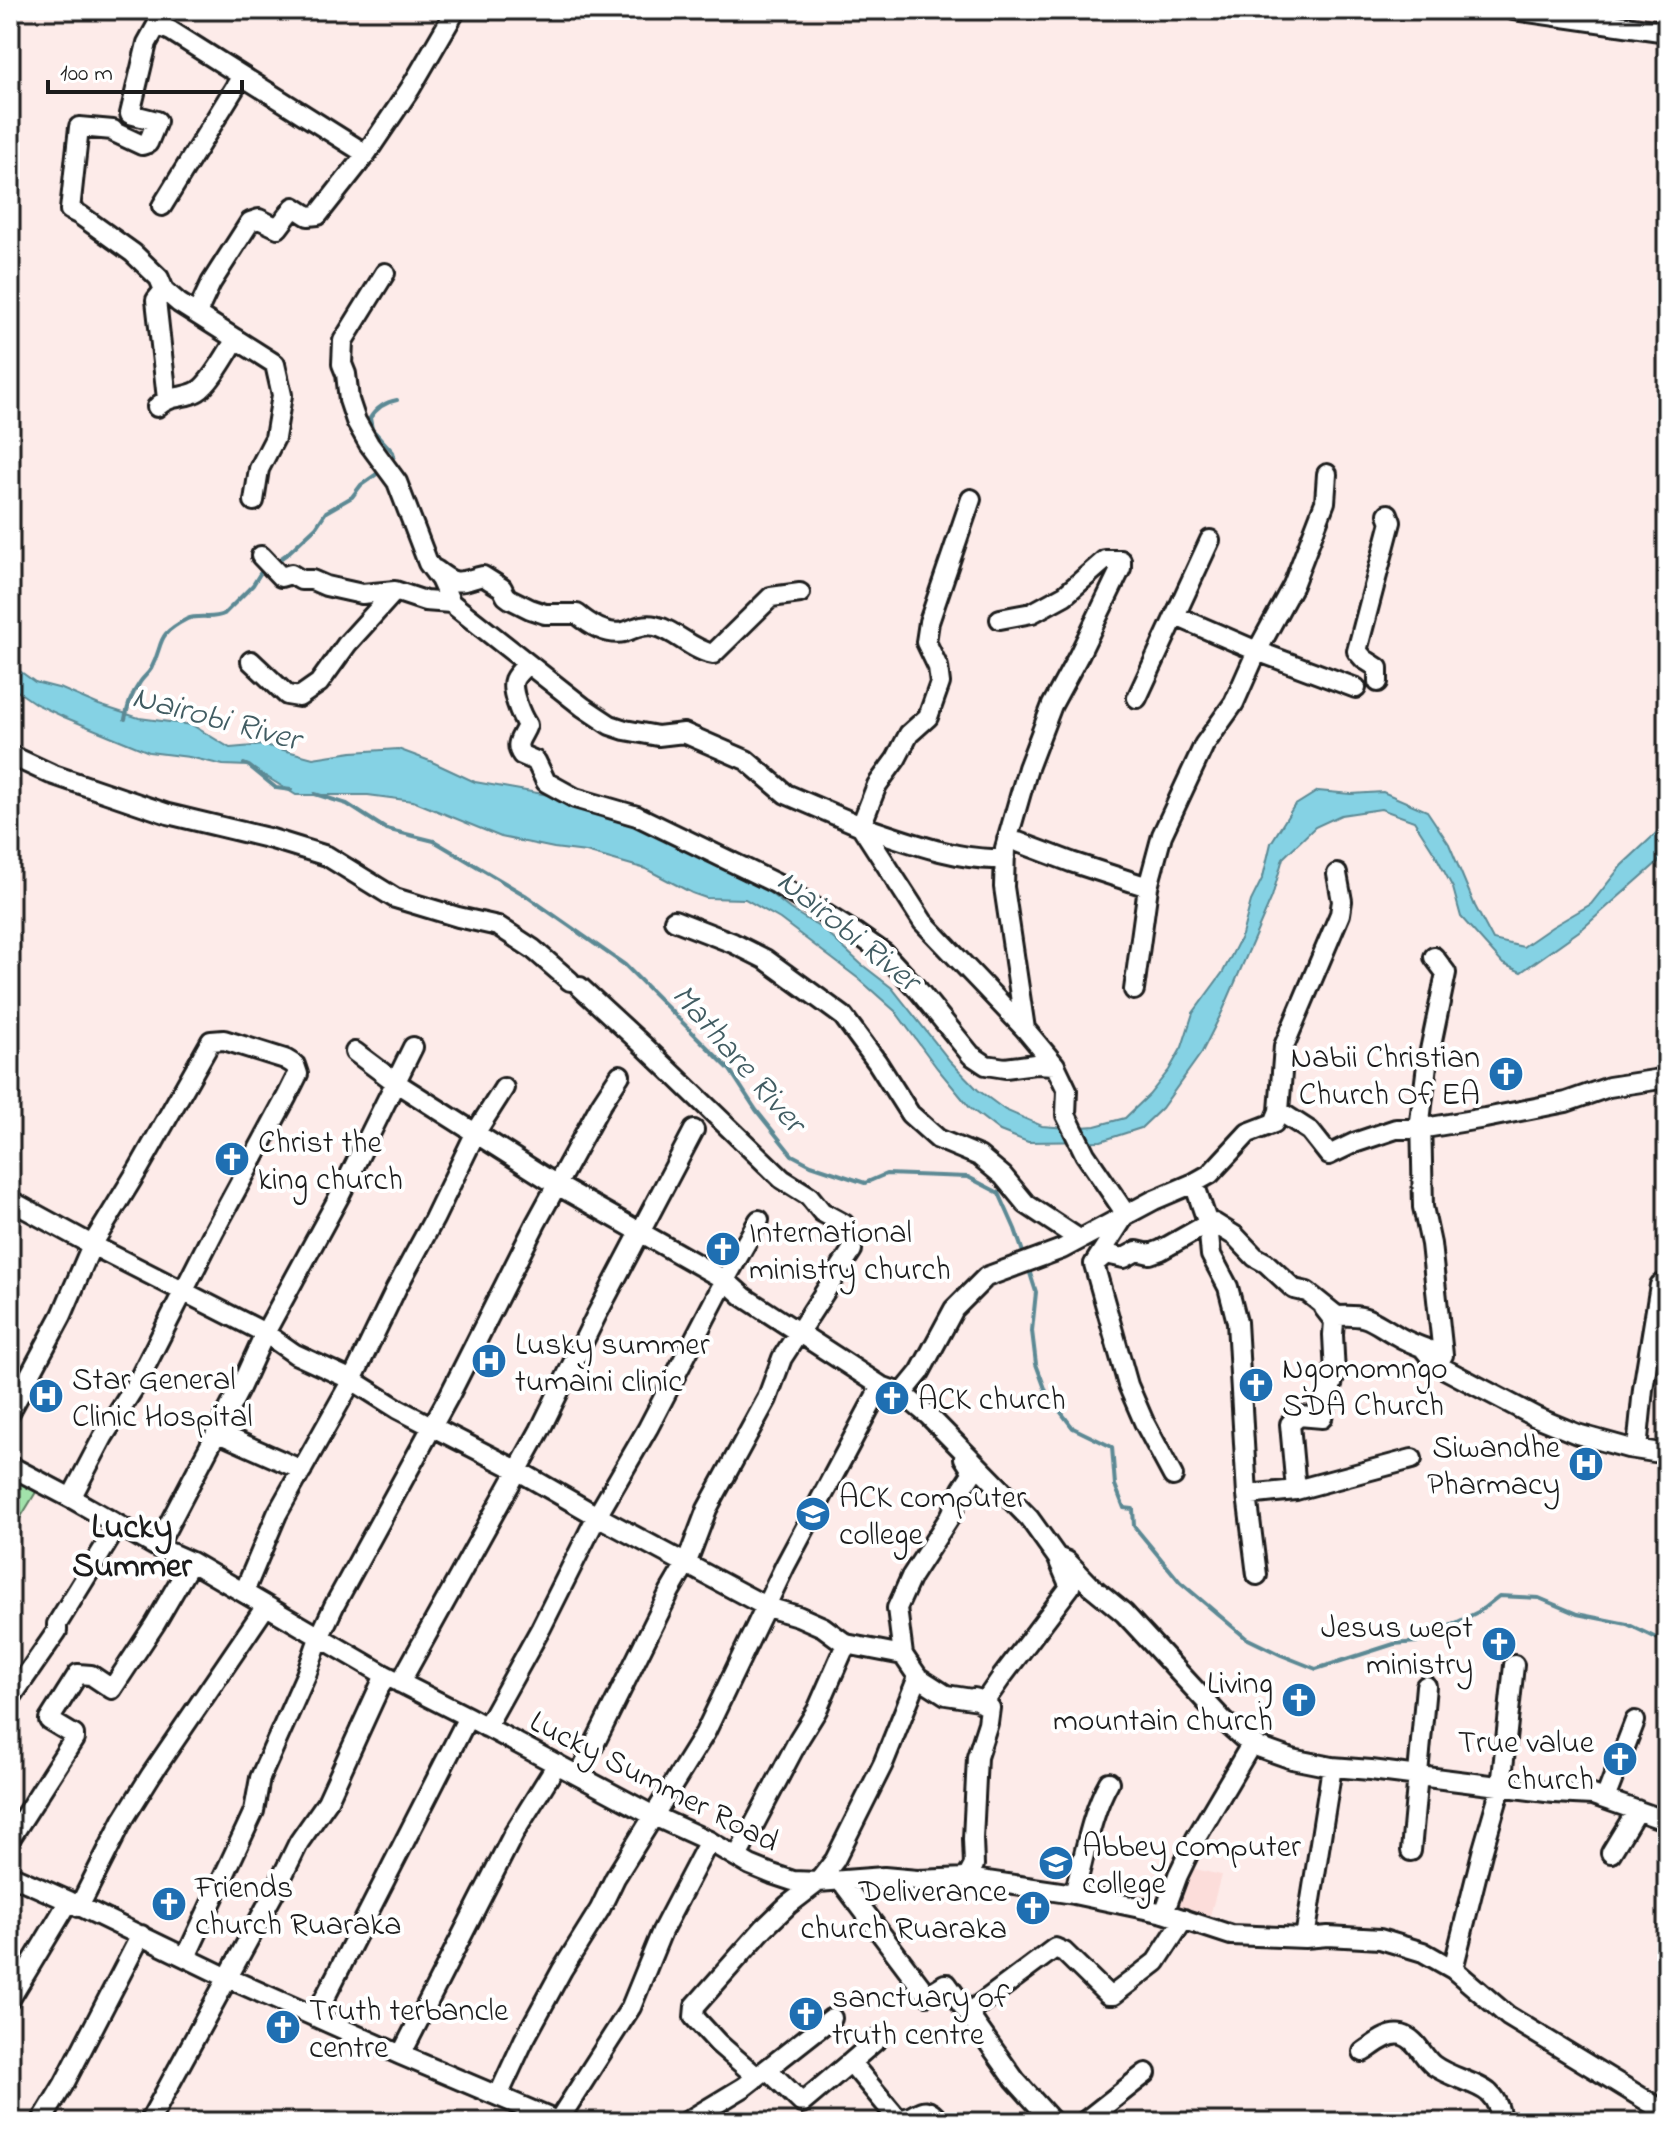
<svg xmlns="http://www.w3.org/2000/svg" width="1677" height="2132" font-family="'Indie Flower',sans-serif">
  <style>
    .built { fill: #fcddda }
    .green { fill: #a2e2ab; stroke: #5f7f64; stroke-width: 2 }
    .water { fill: #85d2e4; stroke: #5b8994; stroke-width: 2 }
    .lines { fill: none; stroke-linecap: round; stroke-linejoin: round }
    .stream { stroke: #5b8994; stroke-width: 4 }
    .minor-casing { stroke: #1c1c1c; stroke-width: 24 }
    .minor { stroke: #fff; stroke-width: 18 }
    .labels { text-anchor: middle; stroke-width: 8; stroke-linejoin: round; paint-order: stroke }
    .poi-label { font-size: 32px; fill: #1c1c1c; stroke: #fff; text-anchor: start }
    .street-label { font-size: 32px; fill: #1c1c1c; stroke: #fff }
    .water-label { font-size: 34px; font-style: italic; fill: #415c62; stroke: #fff }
    .neighbourhood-label { font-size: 34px; font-weight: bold; fill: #1c1c1c; stroke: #fff }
  </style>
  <rect width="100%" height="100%" fill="#fdebe9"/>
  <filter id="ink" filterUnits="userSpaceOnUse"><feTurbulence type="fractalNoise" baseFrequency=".0125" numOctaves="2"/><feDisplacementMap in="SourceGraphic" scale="16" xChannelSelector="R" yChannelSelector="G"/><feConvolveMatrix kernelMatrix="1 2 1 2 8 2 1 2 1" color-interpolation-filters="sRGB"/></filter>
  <g filter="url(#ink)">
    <path class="built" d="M1186,1867L1221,1875L1210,1916L1176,1910Z"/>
    <path class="green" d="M10,1471L39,1487L10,1535Z"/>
    <path class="water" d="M10,664L35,682L62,689L99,705L139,718L192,725L230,748L265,745L313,758L352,752L398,749L430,761L475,782L560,797L663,834L761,886L790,909L824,930L861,964L892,988L950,1061L978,1090L1005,1110L1042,1126L1067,1128L1095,1126L1125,1118L1149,1095L1169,1070L1182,1047L1193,1013L1223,972L1242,935L1251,901L1263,877L1271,843L1294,806L1318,791L1351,794L1383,792L1427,811L1449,844L1475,906L1493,940L1523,947L1552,927L1591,904L1622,865L1667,823V854L1582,929L1521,972L1503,964L1461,917L1453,888L1435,854L1414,821L1381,809L1341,815L1315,827L1283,858L1272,897L1223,1010L1202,1052L1162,1108L1141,1128L1101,1141L1028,1142L1000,1131L970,1108L937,1068L895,1011L859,979L780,919L745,899L706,898L692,893L646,869L586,852L554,848L501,837L413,801L368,795H296L249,766L223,765L189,757L149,752L64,717L36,704L10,686Z"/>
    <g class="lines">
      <path class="stream" d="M390,463L394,456L393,452L372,429L370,418C376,409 385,402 397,400
        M274,563L287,554L316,527L326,512L352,497L361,485L381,471
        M125,719C128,706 131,695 139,684C142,678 148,674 151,669C165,642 154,636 187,619C199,614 212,620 224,614L253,585L261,572L266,568
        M244,764L249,766L276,788L291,790
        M315,794L347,804L386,829L434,841L525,895L625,965L730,1070L756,1110L792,1155L811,1165L865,1183L886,1174L968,1177L999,1193L1015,1229L1025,1258
        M1028,1267L1036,1292L1032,1331L1036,1364L1047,1394L1073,1428L1112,1447L1115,1485L1124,1508L1133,1509L1134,1526L1180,1582L1246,1638L1281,1655L1316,1669L1394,1644L1417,1642L1480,1611L1499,1596L1539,1598L1577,1614L1627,1624L1667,1643"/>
      <defs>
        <path id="minor" d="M168,10L157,25L147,43L130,114L157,121L148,143L142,145L114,132L113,130L79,127L70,210L80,215L133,253L159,278L164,290L179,303L275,364L282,395L275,438L259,469L254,501
          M1514,10L1667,32
          M157,25L171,31L366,154
          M162,206L242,76
          M385,273L343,341L342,364L346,374L349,400L356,421L369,444L397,482L428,563L440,579L451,603L583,707L610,725L625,730L658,736L684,733L746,760L786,794L861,826L923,922L1025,1029L1055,1065L1067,1090L1066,1115L1085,1154L1126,1214L1094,1264L1106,1254L1124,1258L1137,1251L1150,1254L1161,1250L1202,1227L1214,1223L1235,1236L1255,1257L1266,1263L1294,1289L1307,1292L1337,1316C1369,1314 1370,1320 1396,1335C1410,1344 1428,1349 1443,1355L1423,1348L1437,1365L1536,1417L1577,1434L1628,1448L1667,1454
          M164,290L156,300L167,399
          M197,313L211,283L250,222L259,219L278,228L294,207L308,216L318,215L366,154L410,89L456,10
          M157,407C170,394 185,399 198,391C211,383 227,353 236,339
          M971,499L929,622L926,642L938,667L940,683L928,717L909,734L896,759L877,785L861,826C900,839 965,864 1005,858
          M261,556L281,577L291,574L301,580H312L326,586L362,594L395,591L425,601L451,603
          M436,570C458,587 458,582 483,576L502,588L506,596L510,599L530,609L545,614H577C589,624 607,636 624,632C634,629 643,623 655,626C675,630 691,650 713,654L771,597L800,593
          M1176,616L1257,651L1356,688
          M1000,619L1032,613L1065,595L1105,560H1121V568L1079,655L1052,705L1028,768L1005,848L1004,887L1025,1029
          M251,661L287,695L299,697L319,683L347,644L395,591
          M528,664C523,669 517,673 514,680C510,690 521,716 527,725C523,737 513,743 522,755L536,761L546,782L575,798L637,816L777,884L857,934L884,953L919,991L971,1055L986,1065L1005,1068L1035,1064L1055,1065
          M1378,682V668L1364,659L1357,651L1391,522L1388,514
          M1137,698L1210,540
          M10,755L51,774L168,814L272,839L327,856L395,898L458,917L498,926L533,949L570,981
          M1007,840L1018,842L1071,862L1148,887
          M674,920L733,943L765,959L843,1016L877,1062L910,1114L938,1139L979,1156L1003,1176L1026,1204L1079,1239
          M1434,957L1446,973L1427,1065L1419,1129L1421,1118L1423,1207L1431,1244L1443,1355
          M580,987L645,1047L782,1179L809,1196L822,1212L844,1224
          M1134,990L1148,887L1162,835L1204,745L1234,703L1257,651L1293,585L1325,502L1327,474
          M355,1052L395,1082L557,1185L725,1280L744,1297L881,1386
          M1279,1111L1284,1046L1340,914L1342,901L1337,874
          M1194,1183L1208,1224L1211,1255L1228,1287L1237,1322L1247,1495L1296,1490L1412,1459
          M15,1203L92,1245L265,1333L295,1354L352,1380L398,1409L517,1470L597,1516L767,1607L798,1616L823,1627L846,1644L903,1655L918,1677L946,1695L985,1701L974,1698L990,1708L988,1723L977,1757L973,1839L974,1865L967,1878
          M1094,1264L1128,1385L1144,1422L1173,1476
          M902,1394L920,1372L954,1309L986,1277L1062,1249L1154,1200L1194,1183L1210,1174L1248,1133L1274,1123L1279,1111L1310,1131L1329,1155L1354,1143L1396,1129H1419L1485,1118L1566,1102L1609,1087L1667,1078
          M10,1412L62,1315L92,1245L139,1168L211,1041L224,1040L285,1059L295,1065L298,1074L287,1096L214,1231L137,1383L103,1437L71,1498
          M216,1432L302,1470
          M1637,1449L1643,1389L1660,1285
          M10,1466L71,1498L157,1547L191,1562L385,1675L468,1717L654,1816L709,1841L750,1865L772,1874L793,1881L818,1882L884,1877L917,1880L967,1878L1074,1894L1164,1913L1231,1935L1305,1938L1328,1936L1380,1939L1423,1952L1453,1969L1508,2016L1667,2113
          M1296,1490L1290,1424L1299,1416L1322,1418L1335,1374L1333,1335L1334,1321L1324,1308
          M1247,1495L1257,1575
          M157,1547L240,1388L265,1333L340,1195L413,1047
          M244,1592L277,1514L352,1380L396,1289L434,1219L476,1132L504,1088
          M903,1655L897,1608L911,1577L951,1515L962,1489L973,1472L964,1458
          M400,1683L540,1430L596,1316L694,1130
          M10,1699L57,1631V1624L118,1525
          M985,1701L1001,1678L1070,1587L1058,1559
          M486,1727L541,1628L597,1516L648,1428L725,1280L759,1220
          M579,1775L670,1591L687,1562L707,1509L767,1399L782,1358L852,1250
          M1605,1799L1635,1721
          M10,1839L74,1739V1735L49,1720L78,1674L91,1675L112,1689L155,1624L191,1562
          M1411,1851L1426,1686
          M1611,1853L1637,1810
          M737,1857L799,1739L817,1710L846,1644
          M10,1875L69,1901L228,1978L401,2055L559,2122
          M845,1886L927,1995L945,1984H947L1015,2080L1053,2122
          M1074,1894C1084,1859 1091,1813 1109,1782
          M79,1907L123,1820L151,1775L266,1606
          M1164,1913L1178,1875L1196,1838L1252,1743
          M1305,1938L1332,1767
          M186,1957L248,1824L254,1811L260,1778L306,1675L319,1638L334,1606L450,1394L536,1223L601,1104L620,1075
          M1453,1969L1483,1849L1501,1787L1514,1665
          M10,1999L69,1901
          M968,2013L1055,1948L1064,1952L1108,1995H1113L1156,1962L1184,1919
          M315,2017L468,1717
          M1363,2052C1374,2045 1388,2032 1402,2035C1417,2039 1422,2056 1433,2065C1450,2078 1477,2082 1489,2093C1498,2102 1500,2111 1501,2122
          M401,2055L514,1833L557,1764
          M850,2063L880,2037
          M767,2069L802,2103L847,2065L852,2064L898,2119C918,2121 921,2097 940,2122
          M757,2077L718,2043L694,2017L695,2006L764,1928L788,1905L818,1882L835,1860L883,1764L918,1677
          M498,2096L524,2040L562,1970L600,1909L615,1878L705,1733L785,1566L881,1386L903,1394L928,1415L1029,1518L1057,1557L1067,1561L1091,1586L1124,1613L1224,1721L1243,1738L1258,1747L1292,1759L1332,1767L1371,1770L1554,1793L1593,1795L1667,1821
          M558,2121L631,2007L662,1931L709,1841
          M41,2122L64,2084L141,1935
          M149,2122L276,1889L299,1842L327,1802L385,1675
          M686,2122L744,2087L832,2018
          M1084,2122L1146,2073"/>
      </defs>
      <use href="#minor" class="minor-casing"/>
      <use href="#minor" class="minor"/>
    </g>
  </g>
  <defs>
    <symbol id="church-disc" viewBox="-11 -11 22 22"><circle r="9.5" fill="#1f6fb2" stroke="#fff"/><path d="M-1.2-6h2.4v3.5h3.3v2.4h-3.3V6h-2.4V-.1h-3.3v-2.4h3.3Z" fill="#fff"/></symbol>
    <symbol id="hospital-disc" viewBox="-11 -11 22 22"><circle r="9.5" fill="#1f6fb2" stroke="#fff"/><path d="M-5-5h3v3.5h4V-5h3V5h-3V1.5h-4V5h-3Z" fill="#fff"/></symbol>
    <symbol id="university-disc" viewBox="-11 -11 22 22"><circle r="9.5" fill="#1f6fb2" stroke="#fff"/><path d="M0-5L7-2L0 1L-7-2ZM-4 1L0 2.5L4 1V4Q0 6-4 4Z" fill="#fff"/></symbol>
  </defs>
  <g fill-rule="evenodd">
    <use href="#church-disc" x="1486" y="1054" width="40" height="40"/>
    <use href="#church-disc" x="212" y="1139" width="40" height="40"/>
    <use href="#church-disc" x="703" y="1229" width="40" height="40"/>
    <use href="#hospital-disc" x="469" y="1341" width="40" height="40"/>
    <use href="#church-disc" x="1236" y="1365" width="40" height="40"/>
    <use href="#hospital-disc" x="26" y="1376" width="40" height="40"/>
    <use href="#church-disc" x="872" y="1378" width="40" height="40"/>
    <use href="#hospital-disc" x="1566" y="1444" width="40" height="40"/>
    <use href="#university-disc" x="793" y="1494" width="40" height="40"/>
    <use href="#church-disc" x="1479" y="1624" width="40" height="40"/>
    <use href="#church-disc" x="1279" y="1680" width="40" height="40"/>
    <use href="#church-disc" x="1600" y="1739" width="40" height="40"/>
    <use href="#university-disc" x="1036" y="1843" width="40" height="40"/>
    <use href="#church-disc" x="149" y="1884" width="40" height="40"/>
    <use href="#church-disc" x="1013" y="1888" width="40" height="40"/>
    <use href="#church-disc" x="786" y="1994" width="40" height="40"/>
    <use href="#church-disc" x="263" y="2007" width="40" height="40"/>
  </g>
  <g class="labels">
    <g class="poi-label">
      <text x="1480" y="1067" text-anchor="end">Nabii Christian<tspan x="1480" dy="37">Church Of EA</tspan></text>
      <text x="258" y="1152">Christ the<tspan x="258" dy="37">king church</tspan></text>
      <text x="749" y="1242">International<tspan x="749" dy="37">ministry church</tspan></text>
      <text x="515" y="1354">Lusky summer<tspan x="515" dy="37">tumaini clinic</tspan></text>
      <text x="1282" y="1378">Ngomomngo<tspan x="1282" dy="37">SDA Church</tspan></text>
      <text x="72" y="1389">Star General<tspan x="72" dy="37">Clinic Hospital</tspan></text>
      <text x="918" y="1409">ACK church</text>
      <text x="1560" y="1457" text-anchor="end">Siwandhe<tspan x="1560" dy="37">Pharmacy</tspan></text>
      <text x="839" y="1507">ACK computer<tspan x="839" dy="37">college</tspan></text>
      <text x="1473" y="1637" text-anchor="end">Jesus wept<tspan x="1473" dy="37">ministry</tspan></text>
      <text x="1273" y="1693" text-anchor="end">Living<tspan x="1273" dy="37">mountain church</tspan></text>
      <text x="1594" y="1752" text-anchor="end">True value<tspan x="1594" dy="37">church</tspan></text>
      <text x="1082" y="1856">Abbey computer<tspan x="1082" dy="37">college</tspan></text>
      <text x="195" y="1897">Friends<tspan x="195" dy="37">church Ruaraka</tspan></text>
      <text x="1007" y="1901" text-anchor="end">Deliverance<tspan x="1007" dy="37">church Ruaraka</tspan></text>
      <text x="832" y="2007">sanctuary of<tspan x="832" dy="37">truth centre</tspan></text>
      <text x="309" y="2020">Truth terbancle<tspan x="309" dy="37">centre</tspan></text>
    </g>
    <g class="street-label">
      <text transform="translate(655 1780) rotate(27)" y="11">Lucky Summer Road</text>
    </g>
    <g class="water-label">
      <text transform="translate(217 716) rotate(15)" y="12">Nairobi River</text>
      <text transform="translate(850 929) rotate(39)" y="12">Nairobi River</text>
      <text transform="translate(740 1057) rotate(49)" y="12">Mathare River</text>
    </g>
    <g class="neighbourhood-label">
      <text x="132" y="1537">Lucky<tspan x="132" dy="39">Summer</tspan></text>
    </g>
  </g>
  <rect width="1677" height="2132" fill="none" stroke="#fff" stroke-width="40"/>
  <rect x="20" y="20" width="1637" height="2092" fill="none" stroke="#1c1c1c" stroke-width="3" filter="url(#ink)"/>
  <path d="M48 80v12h194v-12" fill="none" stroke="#1c1c1c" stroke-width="4"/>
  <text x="60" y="80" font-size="24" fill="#1c1c1c" stroke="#ffffff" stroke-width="6" paint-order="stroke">100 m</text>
</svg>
